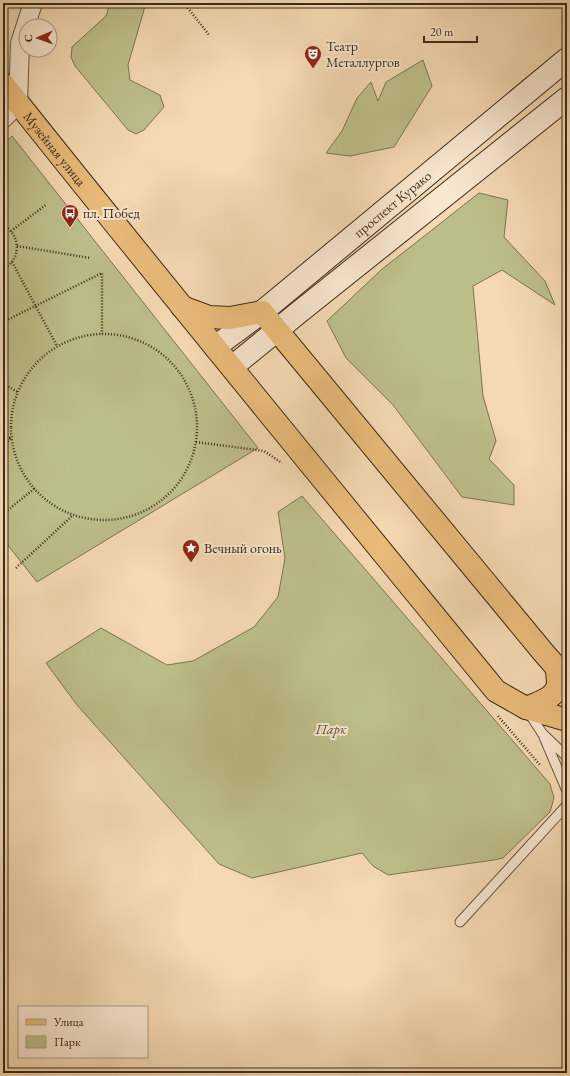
<svg xmlns="http://www.w3.org/2000/svg" width="570" height="1076" font-family="'EB Garamond',serif">
  <style>
    .green { fill: #bdbf8b; stroke: #7c7552 }
    .lines { fill: none; stroke-linecap: round; stroke-linejoin: round }
    .service-casing { stroke: #695640; stroke-width: 11 }
    .minor-casing { stroke: #695640; stroke-width: 20 }
    .secondary-casing { stroke: #3a2b19; stroke-width: 24 }
    .primary-casing { stroke: #3a2b19; stroke-width: 24 }
    .path { stroke: #3a2b19; stroke-width: 2.5; stroke-dasharray: 1 2; stroke-linecap: butt }
    .service { stroke: #f8e6ce; stroke-width: 9 }
    .minor { stroke: #f8e6ce; stroke-width: 18 }
    .secondary { stroke: #f8e6ce; stroke-width: 22 }
    .primary { stroke: #eabc7a; stroke-width: 22 }
    .labels { text-anchor: middle; stroke-width: 4; stroke-linejoin: round; paint-order: stroke }
    .poi-label { font-size: 14px; fill: #3a2b19; stroke: #f8e6ce; text-anchor: start }
    .street-label { font-size: 14px; fill: #3a2b19; stroke: #f8e6ce }
    .park-label { font-size: 14px; font-style: italic; fill: #5b5036; stroke: #f8e6ce }
  </style>
  <rect width="100%" height="100%" fill="#f5d9b3"/>
  <filter id="stains"><feTurbulence type="fractalNoise" baseFrequency=".005" numOctaves="4"/><feColorMatrix values="0 0 0 0 .2 0 0 0 0 .09 0 0 0 0 .02 0 0 0 .5 -.17"/></filter>
  <radialGradient id="worn" r=".72"><stop offset=".6" stop-color="#630" stop-opacity="0"/><stop offset="1" stop-color="#630" stop-opacity=".3"/></radialGradient>
  <path class="green" d="M110,3H146L128,65L130,80L160,95L164,107L144,130L136,134L128,130L75,66L71,57L72,47L106,16Z
    M423,60L432,86L394,147L350,156L326,153L342,131L357,98L371,82L378,101L386,82Z
    M12,136L258,448L37,582L3,539V145Z
    M479,193L508,200L504,237L545,281L555,305L502,270L473,286L483,396L496,441L489,459L514,485V505L462,497L393,405L346,358L327,321L381,270Z
    M302,496L550,784L554,798L550,812L503,858L494,860L388,875L373,866L362,853L252,878L219,864L77,705L46,663L101,628L167,665L193,661L254,627L278,597L285,558L278,512Z"/>
  <g class="lines">
    <defs>
      <path id="service" d="M529,713L542,733L567,757
        M544,737L567,791
        M460,922L567,805"/>
      <path id="minor" d="M3,119L18,104L20,43L33,3"/>
      <g id="secondary">
        <path id="s1" d="M215,347L262,312L567,59"/>
        <path d="M232,367L298,313L567,98"/>
      </g>
      <g id="primary">
        <path id="s2" d="M3,84C165,288 331,489 496,691L526,708L567,720"/>
        <path d="M182,307L209,317L230,318L262,312L543,652L557,668L567,672"/>
        <path d="M526,708C537,703 556,699 558,684C558,679 557,673 557,668"/>
      </g>
    </defs>
    <use href="#service" class="service-casing"/>
    <use href="#minor" class="minor-casing"/>
    <use href="#secondary" class="secondary-casing"/>
    <use href="#primary" class="primary-casing"/>
    <path class="path" d="M184,3L209,35
      M3,225C21,235 22,259 3,269
      M11,231L47,204
      M17,246L90,258
      M12,262L57,346
      M3,322L102,273V334
      M11 427a93 93 0 1 1 186 0a93 93 0 1 1-186 0Z
      M3,384L18,392
      M3,438H12
      M196,442L264,451L282,463
      M3,445L12,438
      M3,514L35,488
      M16,568L72,516
      M498,716L540,765"/>
    <use href="#service" class="service"/>
    <use href="#minor" class="minor"/>
    <use href="#secondary" class="secondary"/>
    <use href="#primary" class="primary"/>
  </g>
  <defs>
    <symbol id="theatre-pin" viewBox="-11 -11 22 30"><path d="M0 17L-7.5 6A9.5 9.5 0 1 1 7.5 6Z" fill="#8f2418" stroke="#f8e6ce"/><path d="M-5-5.5Q0-4 5-5.5V0Q5 5 0 6Q-5 5-5 0ZM-3.3-2.5H-1v1.5H-3.3ZM1-2.5H3.3v1.5H1ZM-2.8 1Q0 5.5 2.8 1Z" fill="#fff"/></symbol>
    <symbol id="bus-pin" viewBox="-11 -11 22 30"><path d="M0 17L-7.5 6A9.5 9.5 0 1 1 7.5 6Z" fill="#8f2418" stroke="#f8e6ce"/><path d="M-5-6H5V4H4V6H2V4H-2V6H-4V4H-5ZM-3.5-4V0h7V-4ZM-3.5 1.2v1.5H-2V1.2ZM2 1.2v1.5H3.5V1.2Z" fill="#fff"/></symbol>
    <symbol id="sight-pin" viewBox="-11 -11 22 30"><path d="M0 17L-7.5 6A9.5 9.5 0 1 1 7.5 6Z" fill="#8f2418" stroke="#f8e6ce"/><path d="M0-6L1.8-2.2L6-1.7L2.9 1.2L3.7 5.4L0 3.3L-3.7 5.4L-2.9 1.2L-6-1.7L-1.8-2.2Z" fill="#fff"/></symbol>
  </defs>
  <g fill-rule="evenodd">
    <use href="#theatre-pin" x="303" y="44" width="20" height="27"/>
    <use href="#bus-pin" x="60" y="203" width="20" height="27"/>
    <use href="#sight-pin" x="181" y="538" width="20" height="27"/>
  </g>
  <g class="labels">
    <g class="poi-label">
      <text x="326" y="51">Театр<tspan x="326" dy="16">Металлургов</tspan></text>
      <text x="83" y="218">пл. Побед</text>
      <text x="204" y="553">Вечный огонь</text>
    </g>
    <g class="street-label">
      <text dy="5" stroke="none"><textPath href="#s2" startOffset="83">Музейная улица</textPath></text>
      <text dy="5" stroke="none"><textPath href="#s1" startOffset="228">проспект Курако</textPath></text>
    </g>
    <g class="park-label">
      <text x="331" y="734">Парк</text>
    </g>
  </g>
  <rect width="570" height="1076" fill="none" stroke="#f5d9b3" stroke-width="16"/>
  <rect x="4" y="4" width="562" height="1068" fill="none" stroke="#3a2b19" stroke-width="2"/>
  <rect x="8" y="8" width="554" height="1060" fill="none" stroke="#3a2b19"/>
  <rect x="18" y="1006" width="130" height="52" fill="#f8e6ce" stroke="#ac9b86"/>
  <rect x="26" y="1019" width="20" height="6" fill="#eabc7a" stroke="#ac9b86"/>
  <text x="54" y="1026" font-size="12" fill="#3a2b19">Улица</text>
  <rect x="26" y="1036" width="20" height="12" fill="#bdbf8b" stroke="#ac9b86"/>
  <text x="54" y="1046" font-size="12" fill="#3a2b19">Парк</text>
  <g transform="translate(38 38) rotate(268)"><circle r="19" fill="#f8e6ce" stroke="#ac9b86"/>
  <path d="M0-3L7 15L0 10L-7 15Z" fill="#8f2418"/>
  <text y="-6" font-size="11" font-weight="bold" text-anchor="middle" fill="#3a2b19">С</text>
  </g>
  <path d="M424 36v6h53v-6" fill="none" stroke="#3a2b19" stroke-width="2"/>
  <text x="430" y="36" font-size="12" fill="#3a2b19" stroke="#f8e6ce" stroke-width="3" paint-order="stroke">20 m</text>
  <rect width="100%" height="100%" filter="url(#stains)"/>
  <rect width="100%" height="100%" fill="url(#worn)"/>
</svg>
